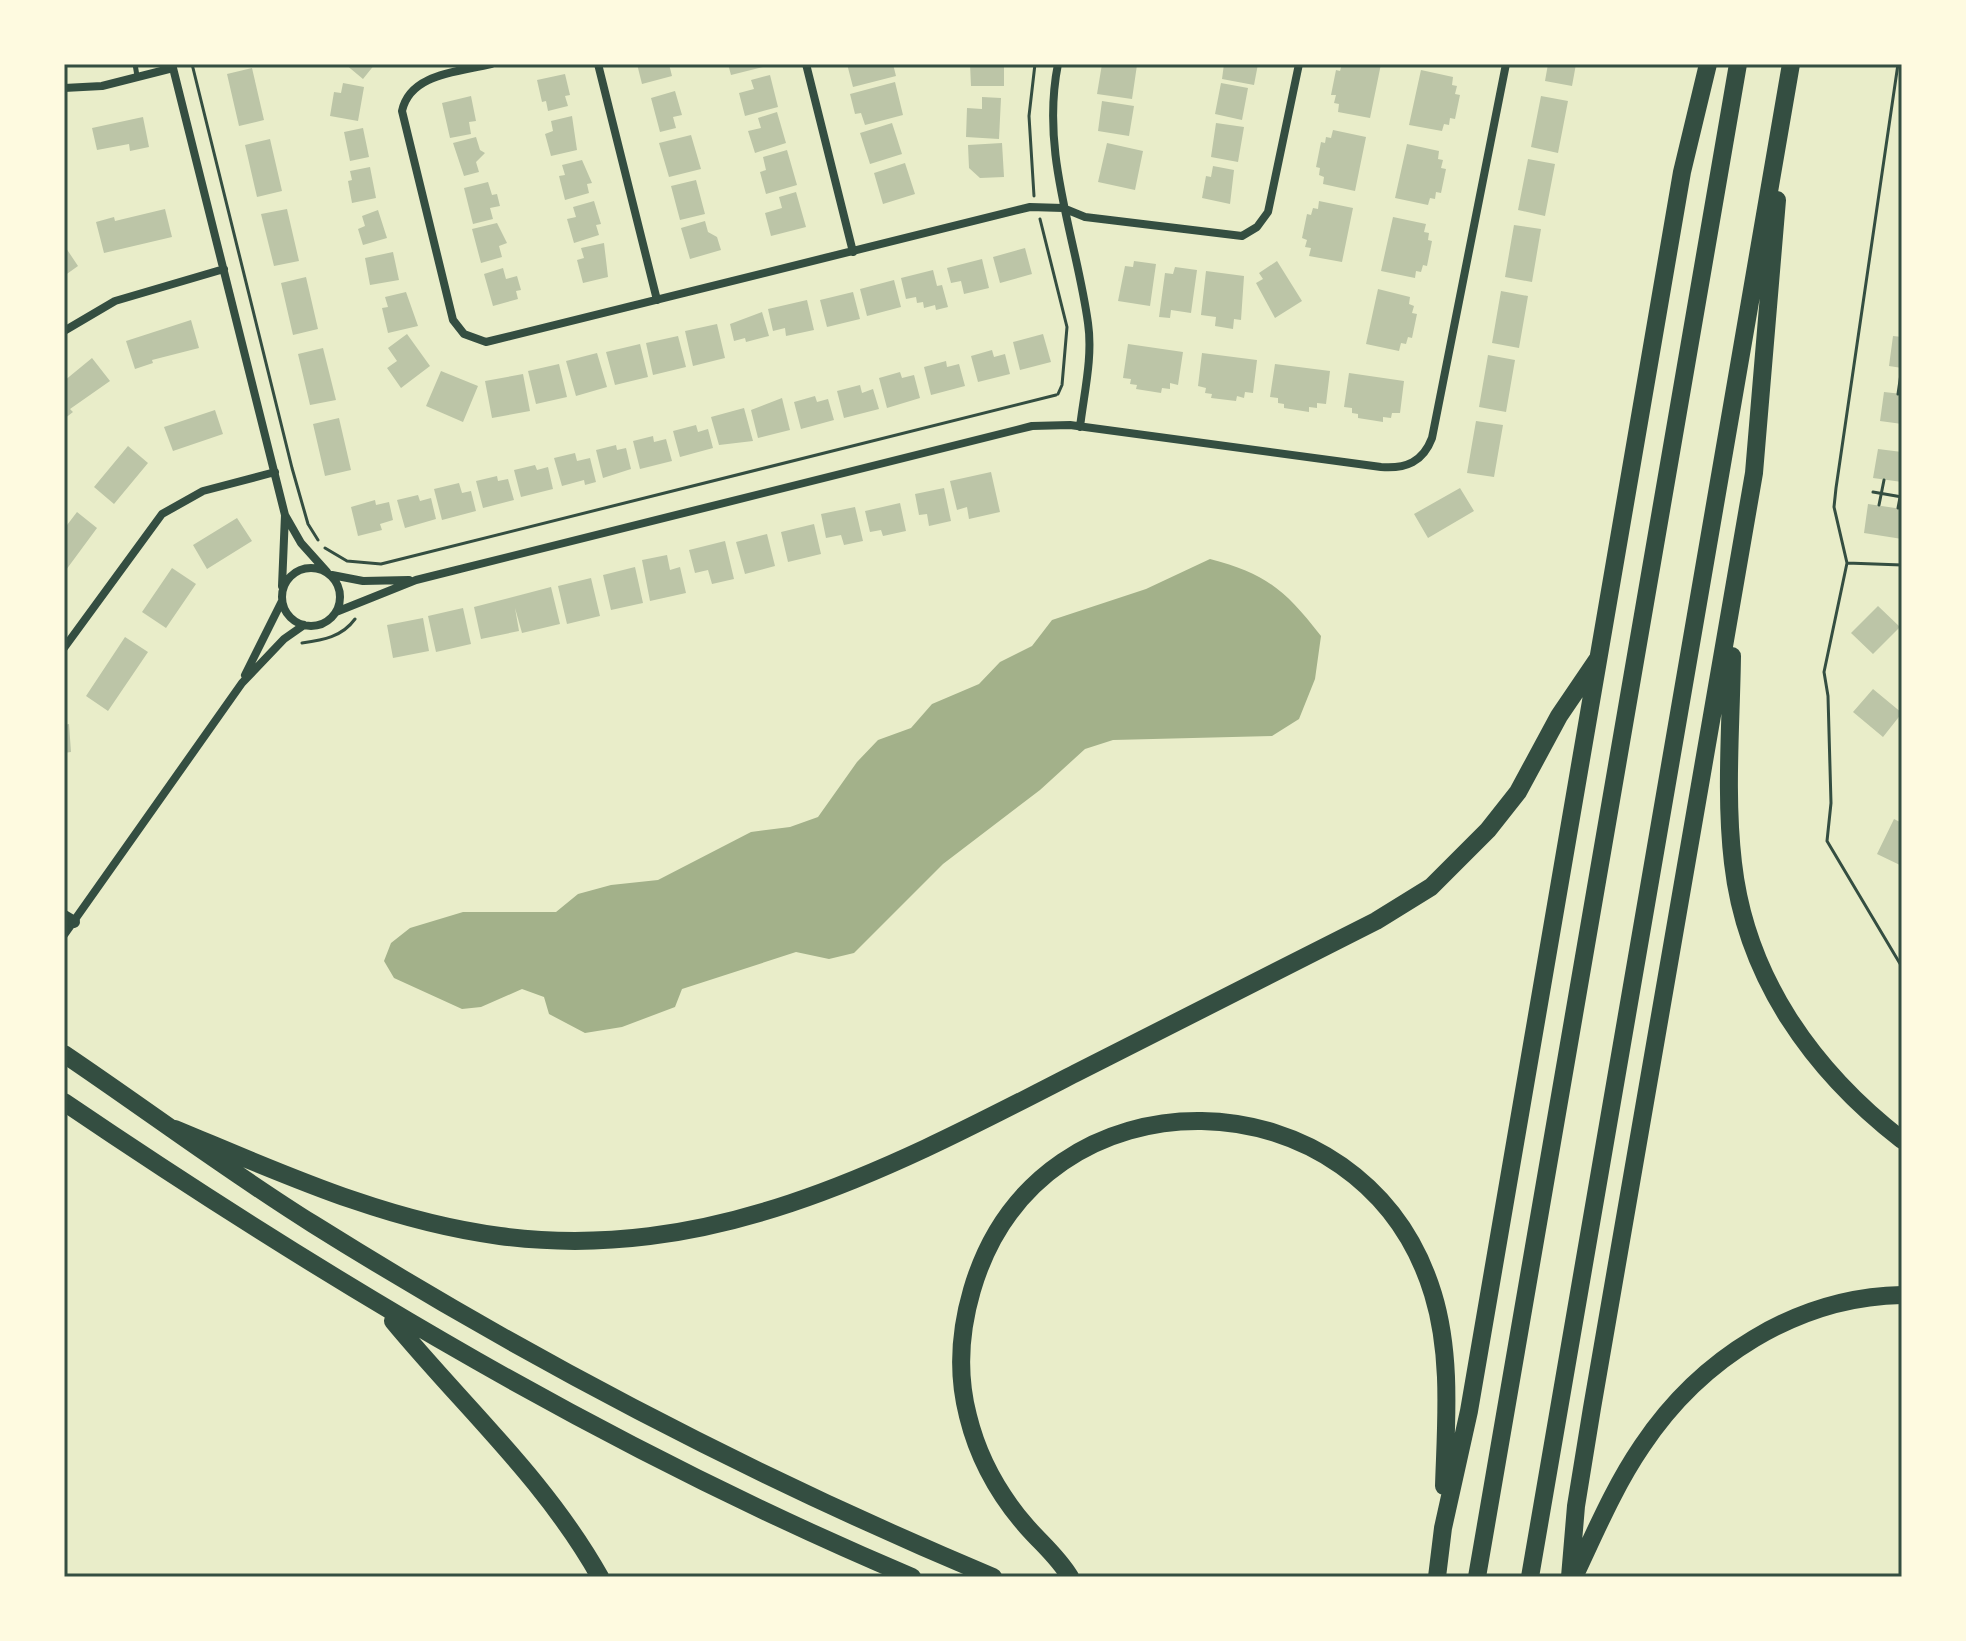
<svg xmlns="http://www.w3.org/2000/svg" width="1966" height="1641" font-family="Quicksand,sans-serif">
  <style>
    .water { fill: #a3b18a }
    .building { fill: #bcc5a7 }
    .lines { fill: none; stroke-linecap: round; stroke-linejoin: round }
    .path { stroke: #344e41; stroke-width: 3 }
    .service { stroke: #344e41; stroke-width: 5 }
    .minor { stroke: #344e41; stroke-width: 8 }
    .tertiary { stroke: #344e41; stroke-width: 12 }
    .motorway { stroke: #344e41; stroke-width: 18 }
    .neatline { fill: none; stroke: #344e41; stroke-width: 3 }
  </style>
  <rect width="100%" height="100%" fill="#e9edc9"/>
  <path class="water" d="M1210,559C1267,574 1285,590 1321,636L1315,679L1299,719L1272,736L1113,740L1085,749L1040,790L943,864L854,953L829,959L796,952L682,989L675,1007L622,1027L585,1033L549,1014L544,997L522,989L481,1007L462,1009L394,978L384,961L391,943L410,928L463,912H556L578,894L611,885L658,880L751,832L790,827L818,817L857,762L878,740L911,728L932,704L979,684L1000,662L1032,646L1052,620L1146,589Z"/>
  <path class="building" d="M345,64H375L363,79Z
    M637,64H669L672,76L642,84Z
    M728,64H771V65L731,75Z
    M847,64H893L896,76L853,87Z
    M970,64H1004V86H971Z
    M1102,64L1137,65L1132,99L1097,94Z
    M1224,64H1258L1254,85L1222,79Z
    M1342,64H1381L1370,118L1338,112L1339,104L1334,103L1336,95H1331L1336,70L1340,71Z
    M1548,64H1576L1572,86L1545,81Z
    M252,68L264,120L239,126L227,74Z
    M1421,70L1453,77L1452,85L1457,86L1455,94L1460,95L1455,119L1450,118L1449,125L1444,124L1442,131L1409,125Z
    M565,74L570,95L565,96L568,106L548,111L546,101L542,102L537,80Z
    M770,75L778,107L745,116L739,93L754,89L751,80Z
    M895,82L903,115L865,125L861,113L855,114L850,94Z
    M343,83L364,87L358,121L330,116L334,92L341,93Z
    M1221,83L1248,88L1242,120L1215,114Z
    M675,91L682,115L673,117L676,128L660,132L651,98Z
    M471,96L476,121L469,122L471,134L450,138L442,103Z
    M1541,96L1568,101L1558,153L1531,147Z
    M982,97L1001,98L999,139L966,137L967,108L982,109Z
    M1102,101L1134,106L1129,136L1098,131Z
    M777,112L786,143L755,153L748,131L761,128L758,118Z
    M572,116L577,150L551,156L545,134L553,131L551,121Z
    M143,117L149,147L130,151L129,144L97,150L92,128Z
    M892,123L902,154L870,164L860,133Z
    M1216,123L1244,127L1238,162L1211,157Z
    M363,128L369,157L350,161L344,132Z
    M1333,130L1366,137L1355,191L1323,184L1324,177L1319,175L1320,168L1316,167L1321,142L1325,143L1326,137L1331,138Z
    M691,135L701,169L669,177L659,143Z
    M476,137L480,150L485,153L476,162L479,172L464,176L453,143Z
    M270,139L282,191L257,197L245,145Z
    M1002,143L1004,177L980,178L969,168L968,145Z
    M1107,143L1143,151L1135,190L1098,182Z
    M1407,144L1439,151L1438,159L1443,160L1441,168L1446,169L1441,193L1436,192L1435,199L1430,198L1428,205L1395,198Z
    M787,150L797,185L766,194L760,172L766,170L763,157Z
    M1528,159L1555,164L1545,216L1518,210Z
    M582,160L592,183L587,184L589,193L565,200L559,176L565,175L562,165Z
    M905,163L915,194L883,204L874,173Z
    M1213,166L1234,170L1230,204L1202,198L1206,176L1211,177Z
    M370,167L376,198L352,203L348,181L352,180L350,171Z
    M696,180L705,214L680,220L671,186Z
    M488,182L492,195L497,194L500,206L490,208L493,219L473,224L464,188Z
    M796,192L806,227L771,236L765,213L782,208L779,197Z
    M594,201L601,224L596,225L599,235L574,243L567,219L576,217L573,207Z
    M1319,201L1353,208L1342,262L1309,256L1311,248L1305,247L1307,240L1302,238L1307,214L1311,215L1313,208L1318,209Z
    M165,209L172,237L104,253L96,222L114,217L115,221Z
    M287,209L299,261L274,266L261,214Z
    M378,210L387,238L363,245L358,229L365,226L362,216Z
    M1393,217L1426,224L1424,232L1429,233L1428,240L1432,241L1427,266L1423,265L1421,272L1416,271L1415,278L1381,271Z
    M705,221L708,232L717,237L721,250L690,259L681,228Z
    M497,223L507,243L499,246L502,257L481,263L472,229Z
    M1514,225L1541,229L1532,282L1505,277Z
    M604,243L608,277L583,283L577,260L584,258L581,248Z
    M64,245L78,266L64,276Z
    M1025,248L1032,274L1000,283L993,257Z
    M393,252L399,280L370,285L365,258Z
    M982,259L989,288L964,294L961,281L951,283L947,268Z
    M1134,261L1156,264L1150,306L1118,301L1125,266L1133,267Z
    M1277,261L1302,301L1275,318L1256,283L1263,279L1259,273Z
    M1175,267L1197,270L1191,313L1171,310L1170,318L1159,317L1165,273L1173,274Z
    M503,268L506,279L517,276L521,290L516,291L518,299L493,306L484,274Z
    M933,270L937,286L942,285L948,307L936,310L935,305L924,308L923,302L917,303L916,297L906,299L901,278Z
    M1206,271L1244,276L1241,320L1234,319L1233,329L1215,326L1216,317L1201,315Z
    M306,277L318,329L293,335L281,283Z
    M894,280L901,307L867,316L860,289Z
    M1378,289L1410,297L1409,304L1414,306L1412,313L1417,314L1412,338L1408,337L1406,344L1401,343L1399,351L1366,344Z
    M1501,291L1528,296L1519,348L1492,343Z
    M406,292L418,326L388,333L382,308L388,307L385,297Z
    M853,292L860,319L827,327L820,300Z
    M807,300L814,330L786,336L785,328L773,331L768,309Z
    M762,312L769,336L746,342L745,338L734,341L730,324Z
    M191,320L199,348L152,360L153,363L135,369L126,341Z
    M717,324L725,358L693,366L685,331Z
    M407,334L430,366L401,388L387,368L397,361L388,348Z
    M1043,334L1051,362L1020,370L1013,342Z
    M678,336L686,367L653,375L646,343Z
    M1893,336L1902,337V368L1889,366Z
    M640,344L648,377L615,385L606,352Z
    M1128,344L1183,352L1178,385L1170,383V389L1162,388L1161,393L1136,389L1137,385L1130,384L1131,379L1123,378Z
    M323,348L336,400L310,405L298,354Z
    M992,350L994,357L1005,354L1010,374L978,382L971,356Z
    M597,353L607,387L576,396L566,361Z
    M1202,353L1257,360L1253,393L1245,392L1244,398L1237,396L1236,401L1211,398L1212,394L1205,393L1206,388L1198,386Z
    M1488,355L1515,360L1506,412L1479,407Z
    M92,358L110,381L70,409L73,412L64,419V381Z
    M946,361L947,367L959,364L965,386L931,395L924,367Z
    M559,364L567,397L536,404L528,371Z
    M1275,364L1330,371L1326,404L1317,403V408L1309,407V412L1284,408V404L1278,403V398L1270,397Z
    M441,371L478,386L463,422L426,406Z
    M900,372L902,378L914,375L920,398L887,408L879,378Z
    M1349,373L1404,381L1400,413H1392L1391,418L1383,417V422L1358,418V414L1352,413V408L1344,407Z
    M523,374L530,411L492,418L485,381Z
    M860,385L862,393L873,389L879,409L844,418L837,391Z
    M1884,392L1902,394V424L1880,421Z
    M815,396L817,402L828,399L834,420L801,429L794,402Z
    M782,398L790,430L758,438L751,410Z
    M744,408L753,441L719,445L711,417Z
    M215,410L223,434L173,451L164,427Z
    M339,418L351,470L325,476L313,424Z
    M1476,421L1503,425L1494,477L1467,473Z
    M696,425L698,432L708,429L713,448L680,457L673,431Z
    M653,436L654,442L666,439L672,461L640,469L633,441Z
    M616,445L617,450L626,448L631,469L603,478L596,450Z
    M128,446L148,463L114,504L94,487Z
    M1878,449L1902,452V482L1873,478Z
    M575,453L577,461L590,458L596,482L585,485L584,480L562,486L554,458Z
    M535,465L537,470L548,467L553,489L521,497L514,470Z
    M991,472L1000,512L969,519L967,507L957,510L950,481Z
    M497,476L498,481L508,479L514,500L483,508L476,481Z
    M459,483L462,493L471,491L476,511L442,520L434,489Z
    M944,488L951,521L929,526L927,514L919,515L915,494Z
    M1460,488L1474,511L1428,538L1414,514Z
    M418,495L420,501L431,498L436,519L405,528L397,500Z
    M375,500L376,505L389,502L393,520L380,524L382,530L358,536L351,507Z
    M900,503L906,531L883,536L881,530L870,532L865,511Z
    M1868,504L1902,509V539L1864,533Z
    M855,507L863,541L844,545L841,535L826,538L821,514Z
    M77,512L97,528L66,570L64,529Z
    M237,518L252,541L207,569L193,545Z
    M814,524L821,554L788,562L781,532Z
    M767,534L775,566L745,574L736,542Z
    M725,541L734,579L712,584L708,570L695,573L689,550Z
    M667,555L670,570L680,567L686,593L650,601L642,560Z
    M635,567L643,603L611,610L603,575Z
    M172,568L196,584L166,628L142,612Z
    M591,578L600,616L567,624L558,586Z
    M551,587L560,624L522,633L515,608L519,631L481,639L474,607Z
    M1878,606L1900,627L1873,654L1851,633Z
    M463,608L471,644L436,652L428,616Z
    M423,618L429,651L393,658L387,625Z
    M125,637L148,652L108,711L86,696Z
    M1873,689L1902,713L1883,737L1853,712Z
    M69,724L71,752L64,753V725Z
    M1894,819L1902,823V866L1877,854Z"/>
  <g class="lines">
    <path class="path" d="M192,64L292,468L308,524L318,540
      M1898,64L1836,488L1834,507L1847,563L1824,672L1828,696L1831,803L1827,841L1902,967
      M1034,196L1029,116L1035,64
      M1040,219L1067,327L1062,385L1058,394
      M1898,394L1902,367
      M1873,492L1902,497
      M1879,505L1884,480
      M1898,508L1902,487
      M325,548L347,561L381,564L1056,395
      M1847,563L1902,565
      M302,643C323,640 342,637 355,619"/>
    <path class="service" d="M135,64L137,76"/>
    <path class="minor" d="M172,64L285,515L301,543L327,572
      M491,64C459,72 410,73 402,111L453,320L464,334L486,342L1030,207L1063,208L1085,217L1242,236L1257,227L1268,212L1299,64
      M598,64L657,300
      M806,64L853,252
      M1058,64C1040,154 1076,236 1088,323C1093,357 1084,393 1080,427
      M64,88L102,86L173,68
      M64,331L115,301L224,269
      M282 597a29 29 0 1 1 58 0a29 29 0 1 1-58 0Z
      M332,575L363,581L409,580
      M282,586L285,515
      M336,612L416,580L1032,426L1070,425L1381,467C1406,469 1423,462 1432,438L1506,64
      M64,648L162,514L203,491L275,472
      M245,675L282,601
      M64,935L242,683L284,639L304,625"/>
    <path class="tertiary" d="M64,916L74,922"/>
    <path class="motorway" d="M1732,656C1731,725 1725,795 1733,863C1746,978 1813,1071 1902,1140
      M64,1054C147,1110 228,1171 313,1224C530,1360 757,1478 993,1577
      M64,1102C334,1285 611,1450 912,1577
      M175,1129C281,1173 385,1221 500,1236C713,1264 893,1167 1076,1073C1176,1022 1276,971 1376,921L1431,887L1488,830L1518,792L1559,716L1597,660
      M393,1321C463,1406 545,1479 600,1577
      M1070,1577C1058,1557 1042,1544 1027,1527C999,1495 978,1457 968,1416C957,1374 960,1331 972,1290C1039,1060 1364,1068 1433,1294C1452,1356 1446,1423 1444,1486
      M1437,1577L1443,1528L1469,1411L1682,172L1708,64
      M1477,1577L1738,64
      M1530,1577L1791,64
      M1570,1577L1576,1506L1592,1408L1754,473L1777,200
      M1574,1577C1595,1533 1614,1487 1642,1446C1700,1359 1796,1297 1902,1295"/>
  </g>
  <rect width="1966" height="1641" fill="none" stroke="#fefae0" stroke-width="132"/>
  <rect x="66" y="66" width="1834" height="1509" class="neatline"/>
</svg>
